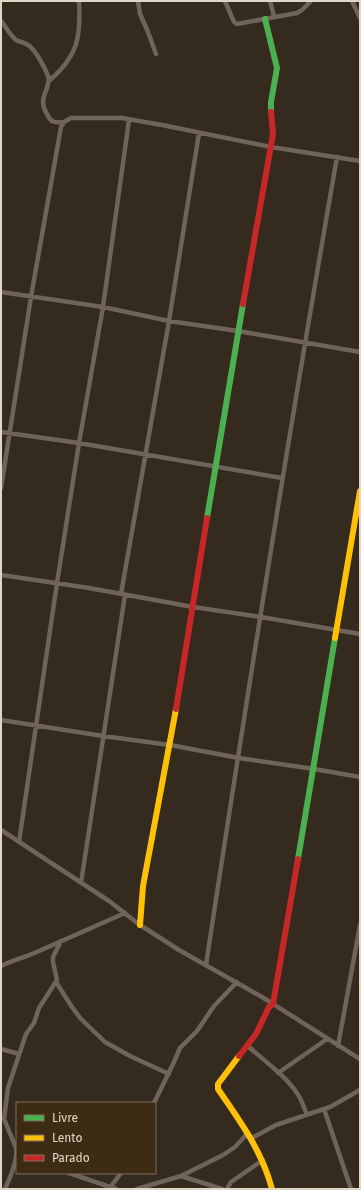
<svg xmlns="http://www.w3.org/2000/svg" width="361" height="1190" font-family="'Fira Sans',sans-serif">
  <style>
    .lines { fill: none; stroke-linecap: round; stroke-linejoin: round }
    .street { stroke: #6f635b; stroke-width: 4.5 }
    .fast { stroke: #4caf50; stroke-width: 6 }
    .slow { stroke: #ffc107; stroke-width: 6 }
    .jam { stroke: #c62828; stroke-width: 6 }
  </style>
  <rect width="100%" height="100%" fill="#342a1e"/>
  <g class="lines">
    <path class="street" d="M138,1L140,14L148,32L156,54
      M225,1L234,22L237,24L297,13L302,10L311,1
      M270,1L274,16
      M352,1L360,18
      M1,21C6,27 10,35 16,40C20,42 24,42 28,45C35,49 45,68 48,76C51,85 43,93 43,102C43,106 45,111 47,114C51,123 55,123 64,122
      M49,81C78,56 81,38 79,1
      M1,292L103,307L169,321L238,331L360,352
      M1,432L79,443L282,478
      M1,488L31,297L61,127L64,122L71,118H122L162,125L271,147L360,161
      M1,575L89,588L193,607L261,617L360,634
      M121,594L169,321L199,133
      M1,720L103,736L170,745L239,758L314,769L360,777
      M1,830L109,901L140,925L179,950L262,997L360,1059
      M19,842L57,583L79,443L103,307L129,120
      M81,883L125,595
      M206,965C247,695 290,426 337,157
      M1,966C13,960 26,957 39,951L125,913
      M56,982L72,1007L81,1019L105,1042L130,1056L169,1074
      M248,1046C265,1062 291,1079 301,1100C303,1105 305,1110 307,1115
      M338,1046L360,925
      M1,1049L19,1054
      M278,1073L327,1039
      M154,1103L174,1062L180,1048L197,1031L214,1006L237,982
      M324,1109L351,1189
      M252,1138L276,1125L330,1107L360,1090
      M69,1173L116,1189
      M181,1176L222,1189
      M5,1189C10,1178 18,1159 16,1148L4,1119L8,1088L26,1034L34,1023L39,1008L57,980L53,962V957L61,941
      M109,1189L121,1173
      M137,1189L181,1176L223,1155L235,1147L248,1133
      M227,1189L231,1182L263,1160"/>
    <path class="fast" d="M265,19L277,68L271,102V112
      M207,518L243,304
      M298,859L335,638"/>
    <path class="slow" d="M335,638L360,491
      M140,925L143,886L176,709
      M239,1056L218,1084V1089C240,1121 262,1151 272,1189"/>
    <path class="jam" d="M243,304L273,134L271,112
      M176,709L207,518
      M239,1056L256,1034L269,1007L273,1004L298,859"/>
  </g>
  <rect width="361" height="1190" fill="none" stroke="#e1d5c7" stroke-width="4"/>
  <rect x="16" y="1102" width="140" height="72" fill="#3e2b14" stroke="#7f6f5c"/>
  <rect x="24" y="1115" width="20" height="6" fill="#4caf50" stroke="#7f6f5c"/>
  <text x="52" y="1122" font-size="12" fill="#e1d5c7">Livre</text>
  <rect x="24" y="1135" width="20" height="6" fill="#ffc107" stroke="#7f6f5c"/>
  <text x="52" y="1142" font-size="12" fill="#e1d5c7">Lento</text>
  <rect x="24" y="1155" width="20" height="6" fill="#c62828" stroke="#7f6f5c"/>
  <text x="52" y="1162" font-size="12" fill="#e1d5c7">Parado</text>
</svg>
